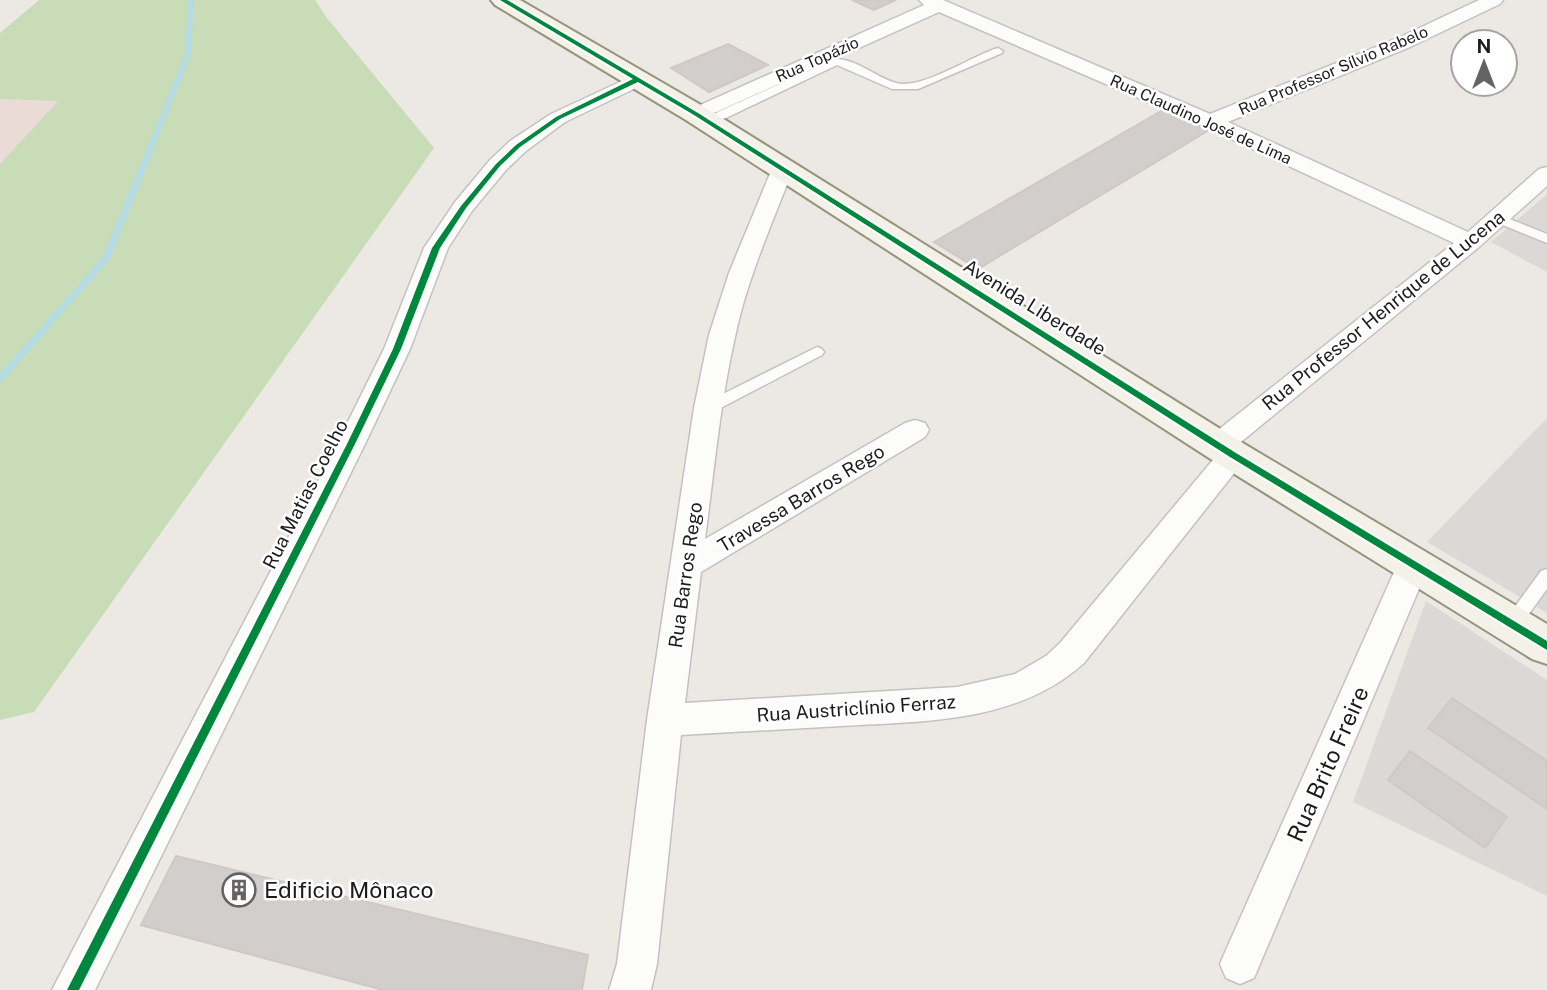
<svg xmlns="http://www.w3.org/2000/svg" width="1547" height="990" font-family="'Public Sans',sans-serif">
  <style>
    .residential { fill: #dbd8d6 }
    .military { fill: #ebdbd7 }
    .forest { fill: #c8dcb7 }
    .lines { fill: none; stroke-linecap: round; stroke-linejoin: round }
    .stream { fill: #b5dce2; fill-rule: evenodd }
    .building { fill: #d2cecb; stroke: #cfc9c5; stroke-width: 2 }
    .lane-casing { stroke: #c4c2c0; stroke-width: 3 }
    .street-casing { stroke: #c4c2c0; stroke-width: 3 }
    .secondary-casing { stroke: #96947c; stroke-width: 4 }
    .lane { fill: #fcfcfb; fill-rule: evenodd }
    .street { fill: #fcfcfb; fill-rule: evenodd }
    .secondary { fill: #f4f2e8; fill-rule: evenodd }
    .cycleway-casing { stroke: #fff; stroke-width: 4 }
    .cycleway { fill: #00873e; fill-rule: evenodd }
    .labels { text-anchor: middle; stroke-width: 5; stroke-linejoin: round; paint-order: stroke }
    .far-street-label { font-size: 16px; fill: #1c1c1c; stroke: #fff }
    .street-label { font-size: 19px; fill: #1c1c1c; stroke: #fff }
    .near-street-label { font-size: 23px; fill: #1c1c1c; stroke: #fff }
    .near-poi-label { font-size: 23px; fill: #1c1c1c; stroke: #fff; text-anchor: start }
  </style>
  <rect width="100%" height="100%" fill="#ece8e4"/>
  <path class="residential" d="M1547,194V272L1491,242Z
    M1547,418V613L1427,542Z
    M1426,601L1547,680V896L1353,802Z"/>
  <path class="military" d="M0,99L59,101L0,164Z"/>
  <path class="forest" d="M39,0H315L327,18L434,148L34,712L0,720V164L58,101L0,99V33Z"/>
  <g class="lines">
    <path class="stream" d="M188,0H194L191,54L110,259L3,381L0,382V373L102,258L185,54Z"/>
  </g>
  <path class="building" d="M852,0H896L874,10Z
    M728,44L768,65L709,92L671,68Z
    M1165,109L1209,130L978,269L934,242Z
    M1452,698L1547,761V809L1428,728Z
    M1410,751L1507,817L1485,848L1388,780Z
    M176,856L588,955L582,990H383L141,925Z"/>
  <g class="lines">
    <defs>
      <path id="lane" d="M998,48L1003,51L1002,53L918,89H892L837,65L726,118L706,123L700,120L835,59C857,59 875,77 896,83C922,90 971,56 998,48Z
        M1497,214L1547,234V243L1493,221V215Z
        M817,347L822,349L824,352L822,355L713,412H703L701,408L703,404Z
        M1547,569V589L1518,629L1512,631L1506,629L1503,624L1506,619L1541,571Z"/>
      <path id="street" d="M919,0H943L1210,114L1396,39L1479,0H1503L1500,4L1410,47L1228,122L1468,232L1539,169L1547,167V186L1479,247L1236,446L1243,448L1247,455L1243,462L1084,663C1018,723 925,721 841,726C788,729 734,732 681,735L657,964L651,990H609L617,964L647,720L694,408L709,335L729,273L774,164H790L793,169C772,224 747,279 735,337C720,403 714,472 705,539L905,423L915,420L925,423L929,430L925,437L701,572L685,703L957,687L1015,674L1046,656L1060,643L1217,455L1208,452L1204,445L1208,438L1454,243L1203,126L939,12L703,118H689L686,114L689,110L924,5Z
        M637,74L644,76L647,80L644,84L565,122L526,151L506,170L472,211L448,248L410,349L365,444L95,990H52L337,444L384,349L424,248L455,202L490,160L510,141L551,114Z
        M1414,551L1425,554L1430,563L1254,978L1240,984L1226,978L1220,964L1226,950L1398,563L1403,554Z"/>
      <path id="secondary" d="M491,0H520L706,108L1246,445L1547,624V664L1532,659L1220,465L686,120L495,5Z"/>
    </defs>
    <use href="#lane" class="lane-casing"/>
    <use href="#street" class="street-casing"/>
    <use href="#secondary" class="secondary-casing"/>
    <use href="#lane" class="lane"/>
    <use href="#street" class="street"/>
    <use href="#secondary" class="secondary"/>
    <defs>
      <path id="cycleway" d="M500,0H507L698,113L1236,453L1547,641V650L1230,457L694,115L638,82L560,119L520,147L500,166L466,208L440,248L401,349L355,444L79,990H67L347,444L393,349L432,248L461,206L496,164L516,145L556,117L633,79Z"/>
    </defs>
    <use href="#cycleway" class="cycleway-casing"/>
    <use href="#cycleway" class="cycleway"/>
  </g>
  <defs>
    <symbol id="building-ring" viewBox="-11 -11 22 22"><circle r="9.5" fill="#fff" stroke="#656362" stroke-width="1.5"/><path d="M-4-6H4V6H1V3H-1V6H-4ZM-2.5-4.3h1.7v1.8h-1.7ZM.8-4.3h1.7v1.8H.8ZM-2.5-1h1.7V.8h-1.7ZM.8-1h1.7V.8H.8Z" fill="#656362"/></symbol>
  </defs>
  <g fill-rule="evenodd">
    <use href="#building-ring" x="220" y="871" width="38" height="38"/>
  </g>
  <g class="labels">
    <g class="far-street-label">
      <text transform="translate(817 59) rotate(-24)" y="6">Rua Topázio</text>
      <text transform="translate(1333 70) rotate(-23)" y="6">Rua Professor Sílvio Rabelo</text>
      <text transform="translate(1201 119) rotate(24)" y="6">Rua Claudino José de Lima</text>
    </g>
    <g class="street-label">
      <text transform="translate(1035 307) rotate(32)" y="7">Avenida Liberdade</text>
      <text transform="translate(1383 310) rotate(-39)" y="7">Rua Professor Henrique de Lucena</text>
      <text transform="translate(305 494) rotate(-63)" y="7">Rua Matias Coelho</text>
      <text transform="translate(801 498) rotate(-31)" y="7">Travessa Barros Rego</text>
      <text transform="translate(685 575) rotate(-82)" y="7">Rua Barros Rego</text>
      <text transform="translate(856 708) rotate(-4)" y="7">Rua Austriclínio Ferraz</text>
    </g>
    <g class="near-street-label">
      <text transform="translate(1328 764) rotate(-66)" y="8">Rua Brito Freire</text>
    </g>
    <g class="near-poi-label">
      <text x="264" y="898">Edificio Mônaco</text>
    </g>
  </g>
  <g transform="translate(1484 63)"><circle r="33" fill="#ffffff" stroke="#a4a4a4" stroke-width="2"/>
  <path d="M0-5L12 26L0 18L-12 26Z" fill="#656362"/>
  <text y="-10" font-size="19" font-weight="bold" text-anchor="middle" fill="#1c1c1c">N</text>
  </g>
</svg>
